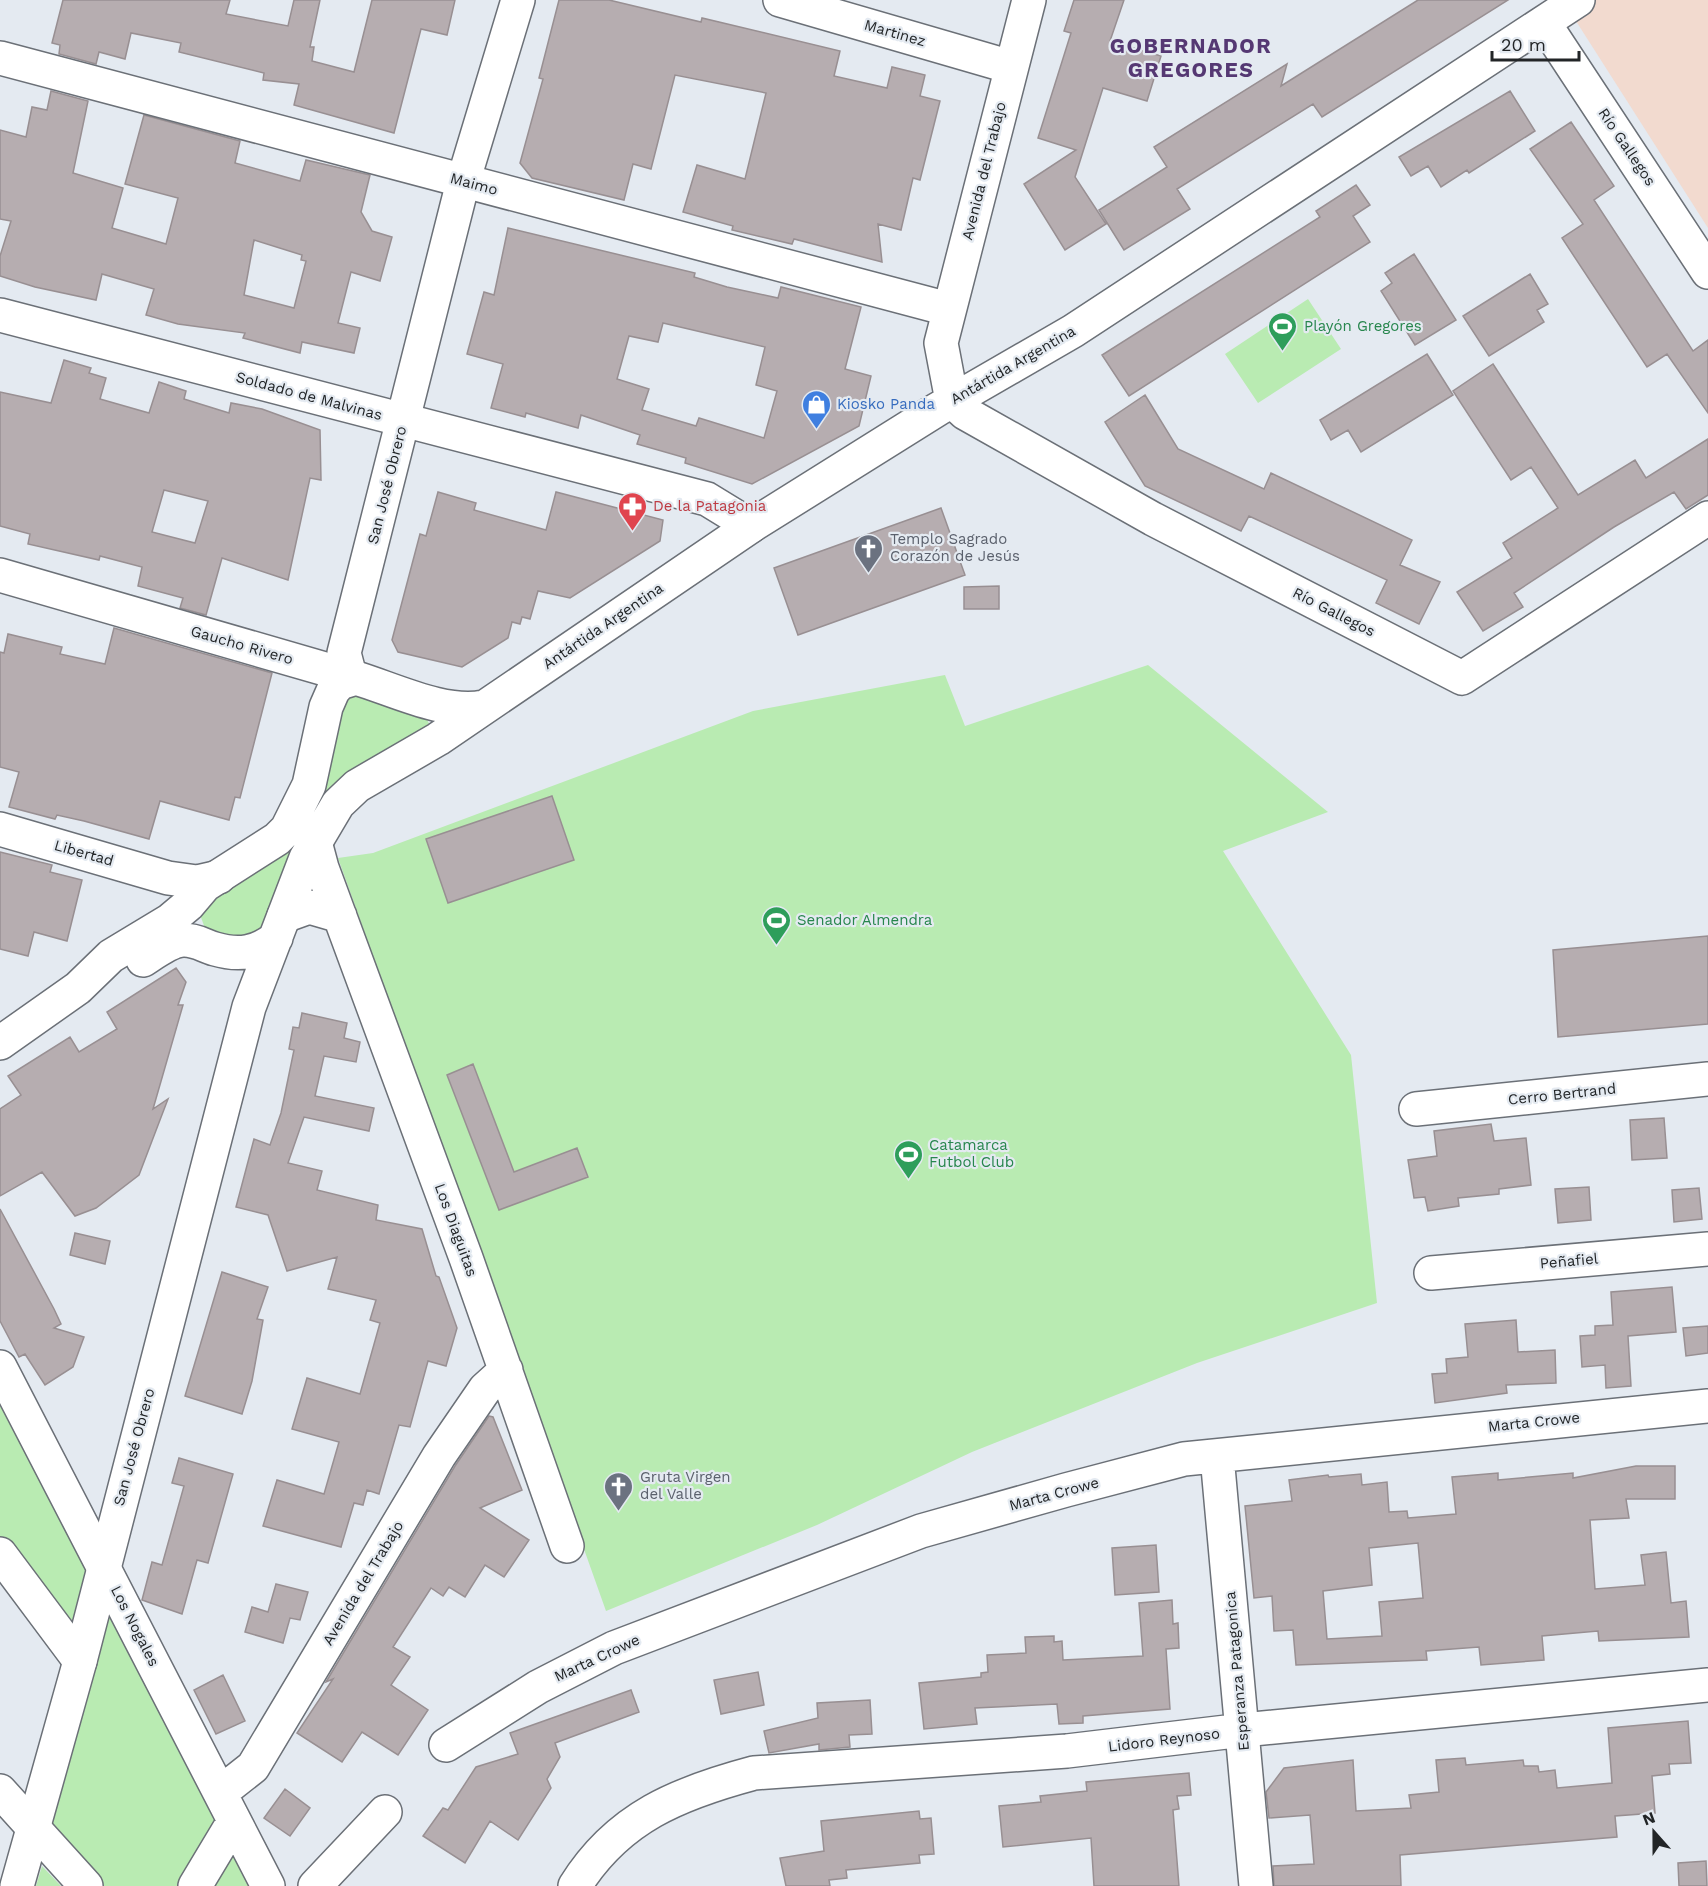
<svg xmlns="http://www.w3.org/2000/svg" width="1708" height="1886" font-family="'Work Sans',sans-serif">
  <style>
    .commercial { fill: #f2dacf }
    .green { fill: #b9ebb2 }
    .building { fill: #b6adb0; stroke: #988f92; stroke-width: 1.5; fill-rule: evenodd }
    .lines { fill: none; stroke-linecap: round; stroke-linejoin: round }
    .street-casing { stroke: #6b7077; stroke-width: 36 }
    .secondary-casing { stroke: #6b7077; stroke-width: 36 }
    .street { stroke: #fff; stroke-width: 33 }
    .secondary { stroke: #fff; stroke-width: 33 }
    .labels { text-anchor: middle; stroke-width: 4.5; stroke-linejoin: round; paint-order: stroke }
    .street-label { font-size: 15px; fill: #222527; stroke: #e4eaf1 }
    .leisure-label { font-size: 15px; fill: #27864d; stroke: #e4eaf1; text-anchor: start }
    .shop-label { font-size: 15px; fill: #366cbe; stroke: #e4eaf1; text-anchor: start }
    .health-label { font-size: 15px; fill: #be3a42; stroke: #e4eaf1; text-anchor: start }
    .worship-label { font-size: 15px; fill: #5b616d; stroke: #e4eaf1; text-anchor: start }
    .district-label { font-size: 21px; font-weight: bold; letter-spacing: 1.5px; fill: #553873; stroke: #e4eaf1 }
  </style>
  <rect width="100%" height="100%" fill="#e4eaf1"/>
  <path class="commercial" d="M1578,0H1708V228L1567,7Z"/>
  <path class="green" d="M1308,299L1341,349L1258,403L1225,354Z
    M1148,665L1328,812L1223,851L1351,1055L1377,1303L1197,1363L972,1452L817,1525L606,1611L338,858L373,853L753,711L945,675L965,726Z
    M351,691L423,710L430,726L360,771L272,922L241,944L206,931L199,912L202,899L266,860Z
    M0,1369L268,1886H86L34,1827L80,1662L0,1554Z
    M42,1866L61,1886H36Z"/>
  <path class="building" d="M63,0H230L226,14L288,26L294,0H320L310,47H314L312,61L354,72L372,0H455L447,35L421,29L394,133L294,105L299,84L263,80L264,73L179,52L181,43L131,33L125,59L99,52L96,64L59,54L60,45L52,43Z
    M559,0H609L701,22L702,18L840,51L834,76L887,88L892,67L925,75L920,96L940,101L920,180L913,178L901,230L878,224L882,262L794,239L792,244L732,230L733,226L683,212L697,165L745,179L766,93L675,75L651,169L633,164L624,200L532,178L520,163L543,79L539,78Z
    M1074,0H1124L1110,41L1161,56L1147,101L1103,88L1075,177L1106,224L1065,250L1024,184L1076,150L1038,138L1071,33L1064,31Z
    M1418,0H1508L1322,117L1313,104L1177,189L1190,209L1124,250L1099,210L1167,167L1154,147L1287,64L1281,86Z
    M51,91L88,101L73,173L123,188L112,228L166,244L178,198L125,184L144,115L240,141L235,163L300,181L306,160L370,175L361,212L372,231L392,237L380,281L351,272L338,323L360,328L354,353L302,342L300,353L243,338L245,333L178,324L146,315L154,289L102,274L96,300L35,287L0,276V256L11,221L0,219V130L26,137L32,107L47,110ZM254,240L302,255L301,260L306,261L294,308L244,295Z
    M1510,91L1535,131L1469,173L1467,170L1441,187L1428,166L1411,176L1399,157Z
    M1571,122L1614,186L1594,200L1693,351L1708,340V413L1667,354L1647,367L1562,238L1583,224L1530,149Z
    M1356,185L1370,205L1353,216L1370,242L1129,396L1102,355L1320,217L1316,211Z
    M508,228L695,273L694,277L727,287L778,298L781,287L861,307L845,369L871,376L859,426L752,484L685,463L686,458L637,444L640,435L581,415L578,428L526,413L525,417L491,408L503,364L467,354L484,292L494,295ZM663,323L765,347L756,385L777,391L764,438L699,418L696,426L642,410L649,389L617,379L629,336L658,342Z
    M1414,254L1456,320L1415,345L1381,291L1392,283L1385,273Z
    M1530,274L1548,304L1537,310L1544,322L1489,356L1463,316Z
    M1427,354L1453,395L1361,452L1348,430L1331,440L1320,420Z
    M64,360L91,368L89,373L106,378L100,399L149,413L159,382L186,391L184,399L229,413L231,403L262,409L320,430L321,480L310,478L288,580L222,558L206,615L180,608L183,598L138,586L142,567L100,556L99,560L28,544L30,534L0,526V392L51,403ZM164,490L208,501L195,543L152,532Z
    M1493,364L1578,495L1635,460L1646,478L1708,439V495L1686,509L1674,492L1614,527L1514,593L1523,607L1483,631L1457,592L1512,558L1503,543L1558,508L1531,467L1511,480L1453,391Z
    M1145,395L1178,449L1264,489L1271,473L1412,540L1400,565L1440,582L1419,624L1376,603L1387,580L1249,516L1241,531L1145,486L1105,422Z
    M438,492L476,503L474,510L546,530L556,492L663,520L660,541L570,598L538,591L530,619L522,617L520,624L512,622L508,638L462,667L398,652L392,640L420,534L426,536Z
    M941,508L965,575L798,635L774,568Z
    M999,586V609H964V587Z
    M114,628L272,673L240,798L235,797L229,820L160,801L149,839L84,821L57,815L55,819L9,807L19,772L0,767V652L4,653L8,634L62,647L60,654L105,664Z
    M552,796L574,860L448,903L426,839Z
    M0,852L52,865L50,872L82,880L67,941L34,932L28,956L0,949Z
    M1708,936V1024L1558,1037L1553,950Z
    M176,968L186,982L178,1005H183L153,1109L168,1099L139,1175L96,1208L75,1216L42,1172L0,1196V1109L21,1095L8,1076L70,1037L79,1052L117,1029L107,1012Z
    M302,1013L347,1023L344,1038L360,1042L356,1062L324,1056L315,1096L374,1108L369,1131L304,1117L288,1163L322,1171L317,1190L378,1205L376,1220L422,1229L436,1276L439,1277L457,1328L446,1366L428,1361L410,1427L399,1425L379,1494L367,1490L363,1505L354,1503L341,1547L263,1526L277,1480L324,1494L339,1442L292,1429L307,1378L360,1394L380,1323L370,1320L376,1300L328,1289L337,1257L287,1271L268,1215L236,1207L254,1139L270,1145L281,1113L294,1050L289,1049L293,1027L299,1028Z
    M473,1064L514,1172L577,1148L588,1177L499,1210L447,1075Z
    M1664,1118L1667,1158L1632,1160L1630,1120Z
    M1491,1124L1494,1141L1526,1138L1531,1185L1499,1189V1194L1458,1198L1459,1206L1428,1211L1425,1197L1414,1198L1408,1160L1437,1156L1434,1131Z
    M1589,1187L1591,1220L1558,1223L1555,1189Z
    M1699,1188L1702,1219L1674,1222L1672,1190Z
    M0,1209L54,1309L61,1324L54,1328L84,1337L73,1367L45,1385L25,1354L19,1357L0,1321Z
    M75,1233L110,1241L105,1264L70,1255Z
    M222,1272L268,1287L257,1319L263,1320L252,1381L242,1414L185,1396Z
    M1672,1287L1676,1332L1628,1336L1631,1386L1606,1388L1605,1365L1582,1367L1580,1336L1595,1335V1326L1613,1325L1611,1292Z
    M1516,1320L1518,1352L1555,1350L1556,1383L1506,1385L1507,1393L1435,1403L1432,1374L1447,1373L1446,1359L1468,1357L1465,1324Z
    M1708,1326V1353L1686,1356L1683,1328Z
    M489,1416L493,1417L522,1490L480,1508L529,1540L504,1577L485,1565L465,1597L449,1587L443,1596L431,1588L393,1647L410,1657L391,1685L428,1710L398,1755L362,1732L342,1762L297,1733L333,1679L326,1682L455,1466Z
    M179,1458L233,1474L208,1563L197,1560L182,1614L142,1600L152,1562L162,1565L184,1486L172,1483Z
    M1636,1466H1675V1499H1626L1629,1518L1590,1520L1595,1589L1645,1585L1641,1555L1666,1552L1671,1603L1686,1601L1689,1637L1599,1641L1598,1631L1542,1636L1544,1660L1481,1665L1479,1647L1426,1651L1427,1660L1296,1665L1293,1630L1274,1631L1272,1596L1254,1598L1245,1506L1292,1501L1289,1480L1328,1475L1329,1477L1361,1474L1362,1485L1387,1482L1389,1512L1407,1511L1408,1518L1456,1514L1452,1477L1498,1473V1480L1573,1473V1478ZM1418,1543L1423,1598L1379,1602L1382,1636L1327,1639L1323,1591L1372,1585L1369,1548Z
    M1156,1545L1159,1592L1115,1595L1112,1548Z
    M276,1584L308,1592L300,1620L290,1618L283,1643L245,1632L252,1607L268,1612Z
    M1172,1600L1173,1624L1178,1623L1179,1648L1166,1649L1170,1709L1083,1716V1723L1059,1724L1057,1704L975,1708L977,1724L924,1729L919,1683L981,1677V1673L988,1672L987,1655L1026,1653L1025,1637L1054,1636V1642L1062,1641L1063,1660L1143,1656L1139,1603Z
    M758,1672L764,1705L721,1714L714,1680Z
    M223,1675L245,1721L216,1734L194,1690Z
    M631,1690L639,1712L555,1743L560,1757L547,1779L551,1788L518,1840L490,1821L465,1863L423,1836L443,1808L448,1810L476,1767L518,1754L510,1733Z
    M870,1700L872,1734L849,1735L850,1747L819,1750V1744L769,1753L764,1731L818,1718L817,1703Z
    M1688,1721L1691,1763L1669,1764L1670,1774L1652,1776L1655,1813L1615,1816L1617,1837L1400,1855L1401,1886H1274L1273,1866L1314,1864L1310,1815L1269,1818L1266,1792L1284,1768L1353,1760L1356,1811L1411,1808L1409,1795L1439,1792L1436,1760L1465,1758L1466,1765L1523,1760L1524,1766H1538L1539,1772L1555,1770L1557,1788L1612,1783L1608,1728Z
    M1189,1773L1191,1795L1177,1796L1179,1809L1173,1810L1179,1886H1094L1091,1838L1003,1847L999,1806L1041,1802L1040,1796L1087,1791L1086,1782Z
    M285,1789L310,1808L290,1836L264,1818Z
    M919,1811L920,1819L931,1818L934,1854L919,1855L920,1863L846,1870L847,1878L829,1880L830,1886H786L780,1858L824,1851L821,1821Z
    M1706,1861L1707,1886H1679L1678,1863Z"/>
  <g class="lines">
    <defs>
      <path id="street" d="M780,0L1011,67
        M1544,23L1708,272
        M0,58L948,309
        M0,315L707,499L751,526
        M952,401L965,413L1153,519L1462,678L1708,518
        M0,575L356,678
        M0,829L168,878L197,882L219,877
        M315,842L322,868L466,1258L567,1546
        M284,916L309,907L340,916
        M1416,1109L1708,1079
        M1431,1273L1708,1249
        M0,1367L268,1886
        M1217,1456L1256,1886
        M0,1554L80,1661
        M446,1745L538,1687L614,1648L921,1531L1066,1490L1184,1459L1708,1406
        M0,1791L86,1886
        M220,1793L253,1767L439,1456L485,1389L506,1370
        M195,1886L234,1821
        M315,1886L385,1812
        M575,1886C618,1817 679,1793 754,1773L1067,1751L1243,1730L1708,1685"/>
      <path id="secondary" d="M952,401L941,343L1029,0
        M484,707C445,715 395,690 356,678L349,672L344,653L463,182L518,0
        M143,960C154,953 171,940 184,940C197,940 204,946 215,949C239,956 257,953 276,938
        M0,1043L78,988L111,956L169,921L188,905L205,885L277,839L287,829L309,785L326,707L333,691L340,683L356,678
        M17,1886L80,1661L249,1007L306,858L338,804L357,786L438,739L751,526L938,409L1073,331L1578,0"/>
    </defs>
    <use href="#street" class="street-casing"/>
    <use href="#secondary" class="secondary-casing"/>
    <use href="#street" class="street"/>
    <use href="#secondary" class="secondary"/>
  </g>
  <defs>
    <symbol id="stadium-pin" viewBox="-11 -11 22 30"><path d="M0 17L-7.5 6A9.5 9.5 0 1 1 7.5 6Z" fill="#2e9e5b" stroke="#e4eaf1"/><path d="M0-5a6.5 5 0 1 0 0 10a6.5 5 0 1 0 0-10ZM-3.5-1.8h7v3.6h-7Z" fill="#fff"/></symbol>
    <symbol id="shop-pin" viewBox="-11 -11 22 30"><path d="M0 17L-7.5 6A9.5 9.5 0 1 1 7.5 6Z" fill="#3f7fe0" stroke="#e4eaf1"/><path d="M-5-2.5h2.3a2.7 3.5 0 0 1 5.4 0H5L5.5 6h-11ZM-1.5-2.5h3a1.5 2.3 0 0 0-3 0Z" fill="#fff"/></symbol>
    <symbol id="pharmacy-pin" viewBox="-11 -11 22 30"><path d="M0 17L-7.5 6A9.5 9.5 0 1 1 7.5 6Z" fill="#e0444e" stroke="#e4eaf1"/><path d="M-2-6h4v4h4v4h-4v4h-4v-4h-4v-4h4Z" fill="#fff"/></symbol>
    <symbol id="church-pin" viewBox="-11 -11 22 30"><path d="M0 17L-7.5 6A9.5 9.5 0 1 1 7.5 6Z" fill="#6b7280" stroke="#e4eaf1"/><path d="M-1.2-6h2.4v3.5h3.3v2.4h-3.3V6h-2.4V-.1h-3.3v-2.4h3.3Z" fill="#fff"/></symbol>
  </defs>
  <g fill-rule="evenodd">
    <use href="#stadium-pin" x="1266" y="310" width="33" height="45"/>
    <use href="#shop-pin" x="800" y="388" width="33" height="45"/>
    <use href="#pharmacy-pin" x="616" y="490" width="33" height="45"/>
    <use href="#church-pin" x="852" y="532" width="33" height="45"/>
    <use href="#stadium-pin" x="760" y="904" width="33" height="45"/>
    <use href="#stadium-pin" x="892" y="1138" width="33" height="45"/>
    <use href="#church-pin" x="602" y="1470" width="33" height="45"/>
  </g>
  <g class="labels">
    <g class="street-label">
      <text transform="translate(895 33) rotate(16)" y="5">Martinez</text>
      <text transform="translate(1627 147) rotate(56)" y="5">Río Gallegos</text>
      <text transform="translate(984 171) rotate(-76)" y="5">Avenida del Trabajo</text>
      <text transform="translate(474 184) rotate(15)" y="5">Maimo</text>
      <text transform="translate(1013 365) rotate(-30)" y="5">Antártida Argentina</text>
      <text transform="translate(309 396) rotate(15)" y="5">Soldado de Malvinas</text>
      <text transform="translate(387 485) rotate(-76)" y="5">San José Obrero</text>
      <text transform="translate(1334 612) rotate(27)" y="5">Río Gallegos</text>
      <text transform="translate(603 626) rotate(-34)" y="5">Antártida Argentina</text>
      <text transform="translate(242 645) rotate(16)" y="5">Gaucho Rivero</text>
      <text transform="translate(84 853) rotate(16)" y="5">Libertad</text>
      <text transform="translate(1562 1094) rotate(-6)" y="5">Cerro Bertrand</text>
      <text transform="translate(456 1230) rotate(70)" y="5">Los Diaguitas</text>
      <text transform="translate(1569 1261) rotate(-5)" y="5">Peñafiel</text>
      <text transform="translate(1534 1422) rotate(-6)" y="5">Marta Crowe</text>
      <text transform="translate(134 1447) rotate(-75)" y="5">San José Obrero</text>
      <text transform="translate(1054 1494) rotate(-15)" y="5">Marta Crowe</text>
      <text transform="translate(363 1583) rotate(-59)" y="5">Avenida del Trabajo</text>
      <text transform="translate(135 1626) rotate(63)" y="5">Los Nogales</text>
      <text transform="translate(597 1658) rotate(-25)" y="5">Marta Crowe</text>
      <text transform="translate(1237 1671) rotate(-95)" y="5">Esperanza Patagonica</text>
      <text transform="translate(1164 1740) rotate(-7)" y="5">Lidoro Reynoso</text>
    </g>
    <g class="leisure-label">
      <text x="1304" y="331">Playón Gregores</text>
      <text x="797" y="925">Senador Almendra</text>
      <text x="929" y="1150">Catamarca<tspan x="929" dy="17">Futbol Club</tspan></text>
    </g>
    <g class="shop-label">
      <text x="837" y="409">Kiosko Panda</text>
    </g>
    <g class="health-label">
      <text x="653" y="511">De la Patagonia</text>
    </g>
    <g class="worship-label">
      <text x="890" y="544">Templo Sagrado<tspan x="890" dy="17">Corazón de Jesús</tspan></text>
      <text x="640" y="1482">Gruta Virgen<tspan x="640" dy="17">del Valle</tspan></text>
    </g>
    <g class="district-label">
      <text x="1191" y="53">GOBERNADOR<tspan x="1191" dy="24">GREGORES</tspan></text>
    </g>
  </g>
  <g transform="translate(1654 1832) rotate(339)" stroke="#e4eaf1" stroke-width="4.5" paint-order="stroke">
  <path d="M0-4.5L10 22L0 15L-10 22Z" fill="#222527"/>
  <text y="-9" font-size="16" font-weight="bold" text-anchor="middle" fill="#222527">N</text>
  </g>
  <path d="M1492 51v9h87v-9" fill="none" stroke="#222527" stroke-width="3"/>
  <text x="1501" y="51" font-size="18" fill="#222527" stroke="#e4eaf1" stroke-width="4.5" paint-order="stroke">20 m</text>
</svg>
